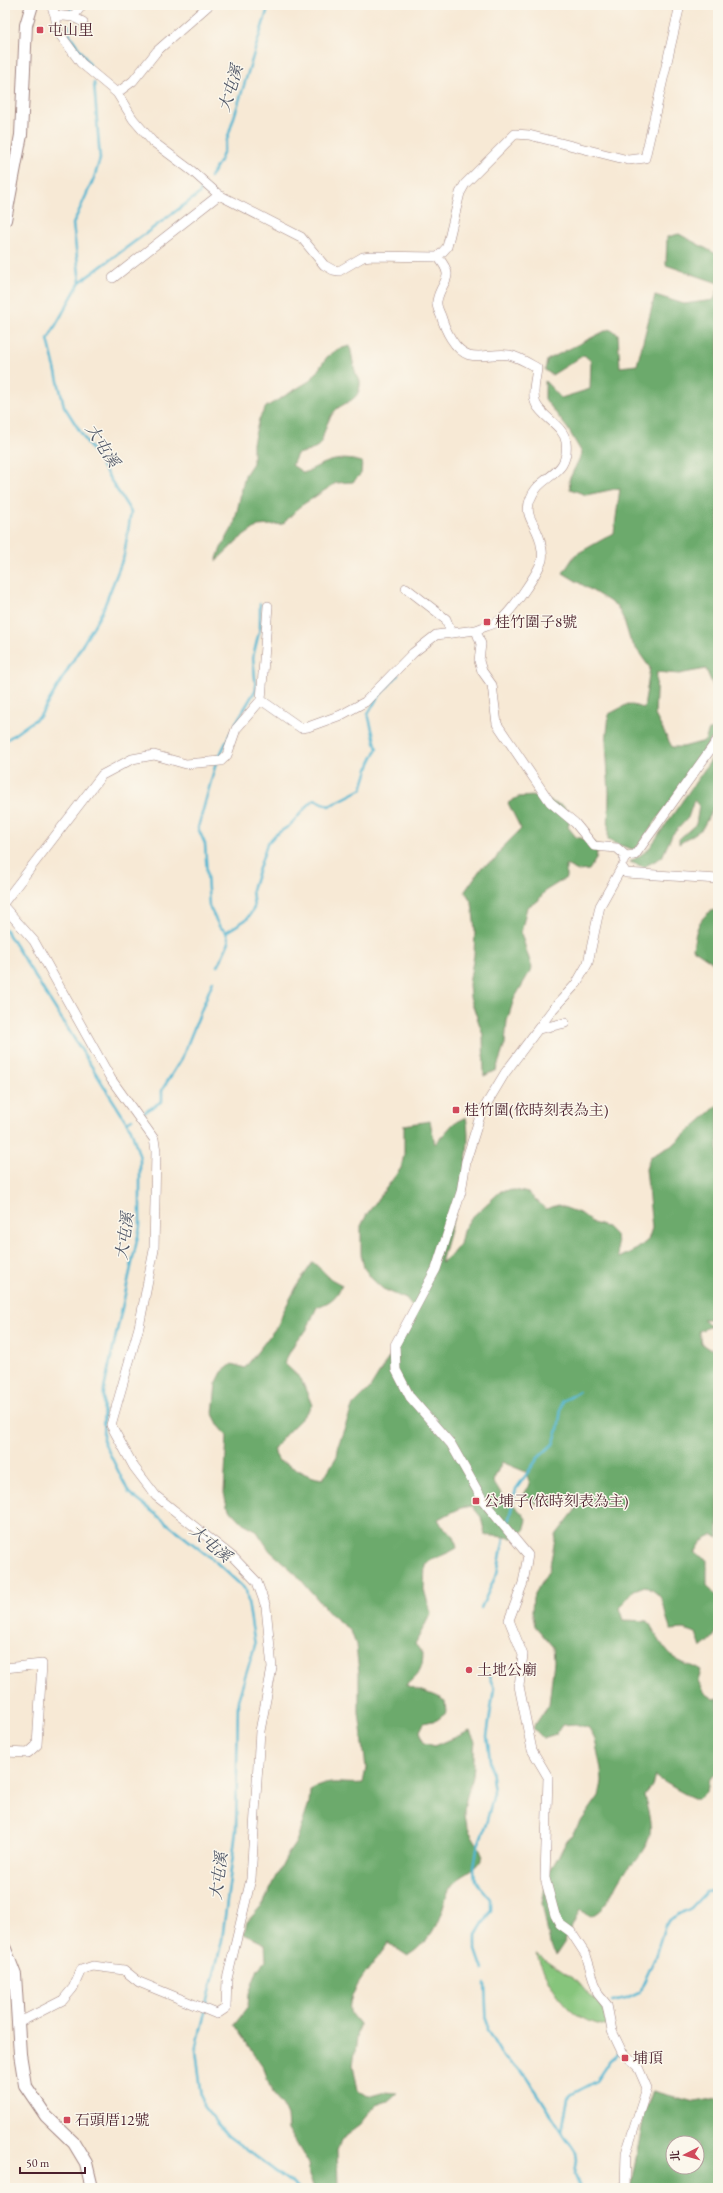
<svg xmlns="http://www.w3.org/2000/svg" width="723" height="2193" font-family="'EB Garamond','Noto Serif TC',serif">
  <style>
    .green { fill: #86c57c; stroke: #687254 }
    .forest { fill: #6caa6c; stroke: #5b644c; fill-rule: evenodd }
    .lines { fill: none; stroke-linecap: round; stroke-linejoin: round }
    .stream { stroke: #52b6d1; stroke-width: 2.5 }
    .street-casing { stroke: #a08480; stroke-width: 10 }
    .secondary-casing { stroke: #a08480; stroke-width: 14 }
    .street { stroke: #fff; stroke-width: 9 }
    .secondary { stroke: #fff; stroke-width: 12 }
    .poi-dot { fill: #d1495b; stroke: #fbf7ec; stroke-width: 1.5 }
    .labels { text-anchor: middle; stroke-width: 3; stroke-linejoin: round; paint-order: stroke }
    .poi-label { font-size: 15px; fill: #4a1f2b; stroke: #fbf7ec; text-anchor: start }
    .water-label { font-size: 16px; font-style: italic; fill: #4d5465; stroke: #fbf7ec }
  </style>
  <rect width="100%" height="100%" fill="#fbf7ec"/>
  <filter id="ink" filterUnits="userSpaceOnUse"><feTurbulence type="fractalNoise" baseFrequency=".025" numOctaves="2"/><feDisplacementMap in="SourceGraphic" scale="8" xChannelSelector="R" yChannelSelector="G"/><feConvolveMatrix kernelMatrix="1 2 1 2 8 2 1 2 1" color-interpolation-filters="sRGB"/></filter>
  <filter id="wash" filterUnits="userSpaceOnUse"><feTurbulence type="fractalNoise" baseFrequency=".012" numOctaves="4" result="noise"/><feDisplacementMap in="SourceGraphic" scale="16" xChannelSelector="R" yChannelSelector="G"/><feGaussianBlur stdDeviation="0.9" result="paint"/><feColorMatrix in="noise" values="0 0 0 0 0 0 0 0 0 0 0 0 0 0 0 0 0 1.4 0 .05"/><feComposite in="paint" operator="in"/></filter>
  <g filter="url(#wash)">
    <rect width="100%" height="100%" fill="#f7e9d5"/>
    <path class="green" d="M537,1954L578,1982L588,1994L601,2004L605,2012L607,2026C577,2023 559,2000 545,1974C543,1968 538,1960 537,1954Z"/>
    <path class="forest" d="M679,234L718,255V283L666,265L667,237Z
      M718,289V698L706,669L679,674L657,672L655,715L672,747H683L705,741L709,730L718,729L674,796L635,850L616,844L608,840L609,793L606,742L609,714L628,704L644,708L650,668L630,640L624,620L617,606L563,573L575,555L614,533L620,488L586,495L570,489L569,480L582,453L568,429L545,399V381L561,398L590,389L591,361L584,355L552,375L545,370L547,360L609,329L618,334L620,367L637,365L655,295L684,304L714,300Z
      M350,346C352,355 353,365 356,374C358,377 361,381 360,385C359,400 348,401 338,408C328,416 324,432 321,444L310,451L297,454L292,465L304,473C326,462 337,455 362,462L361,474L353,482L336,483L299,507L283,524L258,526L238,540L216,561L221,548L234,525L245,475L253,463V443L259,419L266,407L311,380L327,357L338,349Z
      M718,750V765L712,772L718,782V799L702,829L679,844V839L696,824L699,806L694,800L688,818L672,835L662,857L644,867L630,862L648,850Z
      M535,796L563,806L571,815L568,827L576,837L589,840L598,846L596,859L589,870L578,871L566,865V878L545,891L538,901L527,907L521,933L532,968L514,999L507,1021L505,1044L496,1070L484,1076L483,1035L470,997L469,984L474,955L475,930L472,903L465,891L482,867L495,860L501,849L521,829L508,803L518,797Z
      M718,909V966L693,949C695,932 699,913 718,909Z
      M718,1105V1319H703L712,1326L699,1331L701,1343L710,1349H718V1538L713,1535L702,1541L695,1553L707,1560V1585L718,1599C718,1626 723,1632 701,1648L696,1633L683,1629L671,1630C660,1608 671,1599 645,1586L634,1590L619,1608L623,1620L648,1621C656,1634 665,1654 679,1661C686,1665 694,1666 701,1671L698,1681L705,1693L714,1699L718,1698V1772L709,1780L707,1792L698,1800C683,1794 669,1785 655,1776L652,1786L644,1796C652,1827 656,1835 635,1861C630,1867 624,1872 620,1878C610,1894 609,1907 591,1916L580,1910L564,1943L556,1955L550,1944L542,1903L547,1877L565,1844L599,1796L602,1782L601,1769L595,1740L589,1728L576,1724L562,1725L556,1734L543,1738L533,1728L549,1704L554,1661L553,1647L535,1626L532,1611L533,1597L549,1570L556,1535L576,1509L571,1497C549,1504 544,1511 523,1496L530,1484L526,1472L502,1462L493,1481C501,1497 517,1505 527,1520L524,1531L513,1538L485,1535L481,1517L472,1506L461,1508L438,1519L443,1528L454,1536L457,1548C446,1555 435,1557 425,1564L424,1590L431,1613L415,1644L423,1654C423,1669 418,1675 406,1685C419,1691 432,1693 445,1701L446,1713L437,1720L424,1723L420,1731L424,1743L435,1746L470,1731L475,1741C473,1753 475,1763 473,1775C470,1791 460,1807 466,1824C470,1835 479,1844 483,1856C475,1876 459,1872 449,1890C445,1897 444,1906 441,1913C435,1931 424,1947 408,1956L388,1943C379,1959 342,1995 351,2014C353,2017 357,2021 359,2024L353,2065L358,2090L368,2096L383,2092L397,2093L388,2101L376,2105L361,2124L341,2139L337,2150L338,2187L314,2188L309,2176L308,2163L288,2129L287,2116L282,2105L272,2094L264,2068L234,2025L248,2007L249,1993L258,1969L266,1960L265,1944L244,1934L247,1922L263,1904L288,1854L296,1842L309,1804L310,1790C333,1778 340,1785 363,1783L366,1768L359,1713V1673L356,1645L351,1631L331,1615L296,1574L270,1551L256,1530L243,1523L227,1506L224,1493L227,1435L219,1426L213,1414L216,1384L222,1372L232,1364L245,1368L278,1325L283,1312L298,1284L313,1262L331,1279L342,1285C336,1298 331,1302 317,1307L306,1331L297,1339L284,1363L301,1379L312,1405C301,1422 284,1433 273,1450L279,1461C295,1467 305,1477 323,1479L337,1456L339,1443L353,1405L370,1388L404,1333L413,1324L414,1309L406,1299L383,1289L372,1279L364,1268L361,1254V1226L367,1214L401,1168L404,1155V1125L430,1121L435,1144L454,1123L466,1117C475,1156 451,1223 441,1263L451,1255L460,1244L463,1231L470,1219L501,1191L515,1190L528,1193L546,1209L558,1205L582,1214L593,1223L607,1227L616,1236L619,1258L637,1249L648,1240L652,1228L646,1169L650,1157L673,1145Z
      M653,2091L694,2102L718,2098V2188H630L645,2111ZM673,2143H697V2167H673Z"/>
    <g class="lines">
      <path class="stream" d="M69,14L72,5
        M68,24L70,35L90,65
        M210,177L221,159L269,5
        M80,282L73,224L94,178L100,159L94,83
        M236,723L256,689L253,657L260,628V604
        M5,741L40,716L102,612L124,556L131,512L64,406L48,339L80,282L199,194L201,190
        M218,759L231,732
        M216,763L198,828L205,844L209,906L219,926L226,932L229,942L218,966
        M5,929L131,1129L140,1158V1227L104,1389L103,1440L129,1493L217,1563L246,1590L255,1645L238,1700L236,1831L222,1940L196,2050L203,2105L228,2136L298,2188
        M226,932L247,919L254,908L252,890L267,844L275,835L289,826L314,799L329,806L362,789L370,763L377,749L368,714L378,697L398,675
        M145,1112L162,1101V1090L182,1058L213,981
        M127,1122L132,1119
        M508,1523L516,1489L538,1458L553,1444L558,1430L562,1401L578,1392
        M481,1608L497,1573L504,1539
        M483,1970L476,1950V1935L491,1910V1899L475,1880L474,1869L477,1848L486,1824L494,1793L487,1736L494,1688L488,1674
        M485,1984L487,2030L503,2057L527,2077L576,2153L577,2160L575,2175L580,2188
        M612,2002L626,1999L639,1993L654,1960L665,1925L671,1919L691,1908L706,1892L718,1891
        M562,2131L568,2098L572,2094L597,2081L611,2060L619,2053"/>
    </g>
  </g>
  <g filter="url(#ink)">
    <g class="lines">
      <defs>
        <path id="street" d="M51,5L55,15L58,32L81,63L117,93L133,119L152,141L192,171L219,195L301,237L324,265L333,270L339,271L363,257L371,256L438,257L447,247L460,193L465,184L515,134L529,135L628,160L645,158L680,5
          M55,15L73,17L82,5
          M73,17L83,22
          M117,93L133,81L157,51L209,5
          M438,257C457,280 441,279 437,301C436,306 439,311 441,316C445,329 454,350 469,355C481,358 496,353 509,355C519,357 528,363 537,368C536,379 531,394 536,404C543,418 564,426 566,442C570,478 539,473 530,500C523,518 539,526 541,545C542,549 543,555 542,560C538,573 510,614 499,621C492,625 483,627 476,630
          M113,278L219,195
          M406,588L446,619L451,633
          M261,700L268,606
          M624,860L626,856L635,855L718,739
          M5,901L102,775L132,759L154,755L186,764L221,761L227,755L236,729L261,700L301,728L308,727L341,715L365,702L413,653L436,635L476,630L481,644L479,661L482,671L492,685L497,724L550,802L575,823L594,846L617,848L626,856
          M5,908L34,941L111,1079L154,1139L156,1151L154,1250L139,1327L111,1425L134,1467L156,1496L234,1558L257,1582L266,1607L272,1668L260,1731L251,1879L227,1979L226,2008L217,2014L139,1982L124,1970L93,1966L81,1970L73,1988L63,2000L18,2023
          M538,1029L565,1023
          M5,1668L42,1664L37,1745L28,1753L5,1752
          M625,2188L626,2153L647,2088L637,2065L622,2052L612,2031L607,2005L598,1994L586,1955L571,1932L560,1924L555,1915L545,1878L548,1777L532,1750L519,1686L523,1655L509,1620L523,1583L528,1555L484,1502L451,1444L410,1397L396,1370L395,1345L436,1269L461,1192L466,1161L481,1113L505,1073L553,1009L576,984L588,963L600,906L622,867L626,873L718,879"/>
        <path id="secondary" d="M5,220L21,135L26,25L32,5
          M5,1949L15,1975L20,2054L25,2085L46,2116L74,2143L86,2163L92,2188"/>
      </defs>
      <use href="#street" class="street-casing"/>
      <use href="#secondary" class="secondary-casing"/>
      <use href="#street" class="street"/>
      <use href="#secondary" class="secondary"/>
    </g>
  </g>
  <g class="poi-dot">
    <rect x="36" y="26" width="8" height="8" rx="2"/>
    <rect x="483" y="618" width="8" height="8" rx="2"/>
    <rect x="452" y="1106" width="8" height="8" rx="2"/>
    <rect x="472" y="1497" width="8" height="8" rx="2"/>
    <circle cx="469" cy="1670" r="4"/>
    <rect x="621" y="2054" width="8" height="8" rx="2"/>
    <rect x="63" y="2116" width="8" height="8" rx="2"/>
  </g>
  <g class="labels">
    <g class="poi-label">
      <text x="48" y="35">屯山里</text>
      <text x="495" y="627">桂竹圍子8號</text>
      <text x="464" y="1115">桂竹圍(依時刻表為主)</text>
      <text x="484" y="1506">公埔子(依時刻表為主)</text>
      <text x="477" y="1675">土地公廟</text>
      <text x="633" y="2063">埔頂</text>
      <text x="75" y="2125">石頭厝12號</text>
    </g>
    <g class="water-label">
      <text transform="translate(230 88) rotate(-73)" y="6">大屯溪</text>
      <text transform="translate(103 445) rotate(57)" y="6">大屯溪</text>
      <text transform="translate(124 1236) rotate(-82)" y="6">大屯溪</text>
      <text transform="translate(211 1543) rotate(40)" y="6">大屯溪</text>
      <text transform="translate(218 1876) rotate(-83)" y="6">大屯溪</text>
    </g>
  </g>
  <rect width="723" height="2193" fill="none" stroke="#fbf7ec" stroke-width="20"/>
  <g transform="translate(685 2155) rotate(264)"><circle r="19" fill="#fbf7ec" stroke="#b4a19f"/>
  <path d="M0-3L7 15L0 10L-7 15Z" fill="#d1495b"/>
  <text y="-6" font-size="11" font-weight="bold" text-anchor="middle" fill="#4a1f2b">北</text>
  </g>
  <path d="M20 2167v6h65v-6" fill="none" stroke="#4a1f2b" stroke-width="2"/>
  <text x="26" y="2167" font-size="12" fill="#4a1f2b" stroke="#fbf7ec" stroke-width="3" paint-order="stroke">50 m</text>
</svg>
